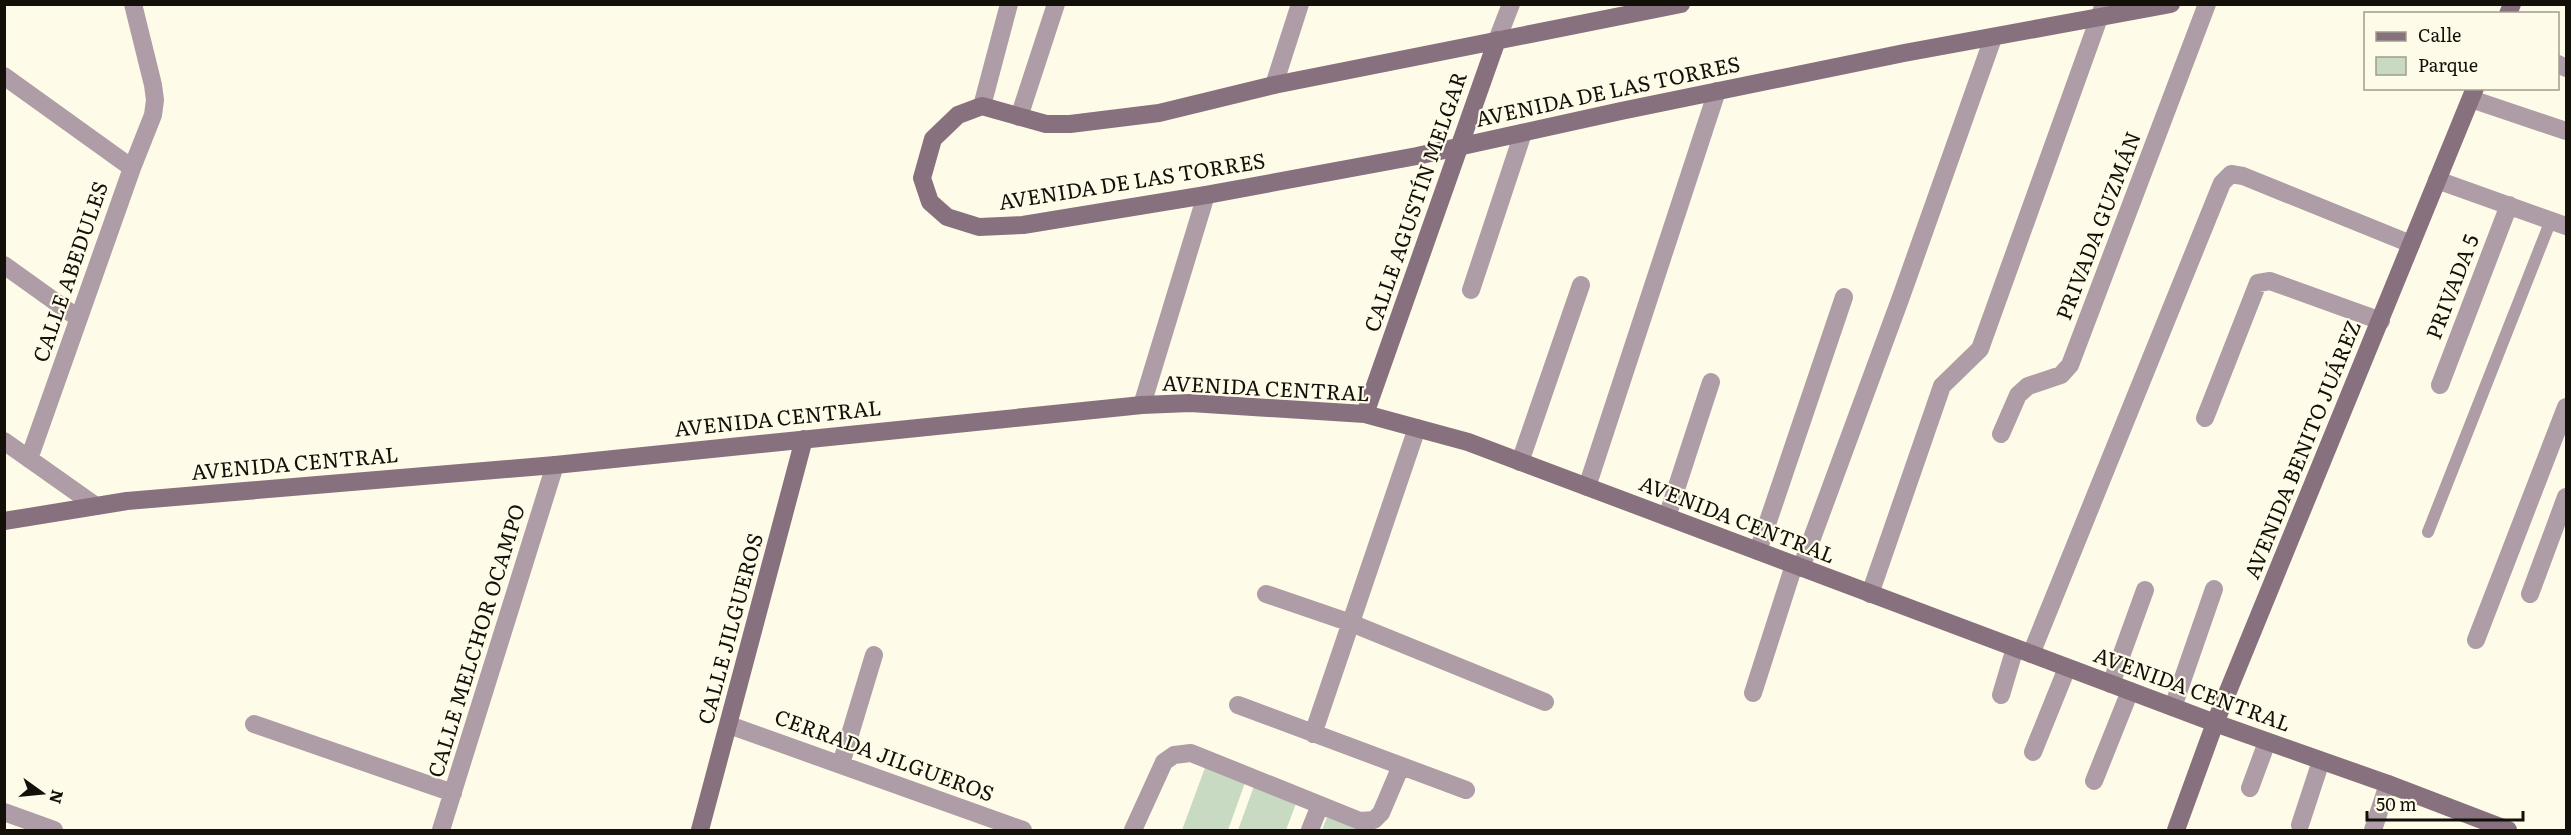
<svg xmlns="http://www.w3.org/2000/svg" width="2571" height="835" font-family="Literata,serif">
  <style>
    .green { fill: #c8dbc2 }
    .lines { fill: none; stroke-linecap: round; stroke-linejoin: round }
    .lane { stroke: #ae9da6; stroke-width: 12 }
    .street { stroke: #ae9da6; stroke-width: 18 }
    .secondary { stroke: #88717e; stroke-width: 18 }
    .labels { text-anchor: middle; stroke-width: 4.5; stroke-linejoin: round; paint-order: stroke }
    .street-label { font-size: 21px; fill: #121008; stroke: #fefbe9 }
  </style>
  <rect width="100%" height="100%" fill="#fefbe9"/>
  <path class="green" d="M1206,765L1246,780L1228,830H1182Z
    M1254,786L1297,801L1286,830H1238Z
    M1327,817L1361,830H1322Z"/>
  <g class="lines">
    <path class="lane" d="M2428,532L2551,220"/>
    <path class="street" d="M1497,40L1511,4
      M2558,64L2566,68
      M4,76L132,168
      M1274,85L1300,4
      M2471,99L2566,131
      M982,106L1009,4
      M1019,117L1056,4
      M2437,180L2566,226
      M4,265L78,318
      M1471,290L1523,133
      M2440,385L2509,205
      M1142,405L1206,195
      M2205,418L2258,283L2270,281L2381,321
      M2001,434L2018,395L2028,386L2061,375L2070,365L2207,4
      M4,441L96,506
      M29,459L132,168L153,115L155,100L153,85L133,4
      M1520,462L1581,285
      M1587,487L1717,91
      M1667,517L1711,382
      M1758,551L1844,297
      M1801,568L1901,297L1993,38
      M1266,594L1351,623L1545,702
      M1870,594L1942,386L1980,349L2104,4
      M2530,594L2566,497
      M2476,640L2566,407
      M2031,654L2222,183L2231,174L2243,176L2411,244
      M2111,684L2145,590
      M1753,693L1794,565
      M2001,695L2015,648
      M1238,705L1466,790
      M2173,707L2214,589
      M254,724L453,793
      M729,725L1023,830
      M1313,734L1417,428
      M2033,752L2067,668
      M841,764L874,655
      M2094,781L2130,691
      M2250,788L2267,742
      M4,812L54,830
      M2300,825L2321,761
      M441,830L555,465
      M1133,830L1164,762L1174,755L1191,753L1360,821L1374,820L1381,813L1401,766
      M1310,830L1320,805
      M2373,830L2388,784"/>
    <path class="secondary" d="M1681,4L1274,85L1159,113L1070,124H1046L982,106L958,115L933,139L922,178L930,202L947,217L979,227L1023,225L1206,195L1417,156L1621,111L1904,53L2171,4
      M2508,14L2512,4
      M1365,414L1497,40
      M4,521L127,501L555,465L1142,405L1190,403L1365,414L1468,442L2215,723L2388,784L2508,830
      M700,830L804,439
      M2176,830L2215,723L2475,88"/>
  </g>
  <g class="labels">
    <g class="street-label">
      <text transform="translate(1608 92) rotate(-12)" y="7">AVENIDA DE LAS TORRES</text>
      <text transform="translate(1132 182) rotate(-9)" y="7">AVENIDA DE LAS TORRES</text>
      <text transform="translate(1416 202) rotate(-71)" y="7">CALLE AGUSTÍN MELGAR</text>
      <text transform="translate(2099 226) rotate(-69)" y="7">PRIVADA GUZMÁN</text>
      <text transform="translate(71 272) rotate(-71)" y="7">CALLE ABEDULES</text>
      <text transform="translate(2453 287) rotate(-69)" y="7">PRIVADA 5</text>
      <text transform="translate(1266 389) rotate(3)" y="7">AVENIDA CENTRAL</text>
      <text transform="translate(778 419) rotate(-6)" y="7">AVENIDA CENTRAL</text>
      <text transform="translate(2303 450) rotate(-68)" y="7">AVENIDA BENITO JUÁREZ</text>
      <text transform="translate(295 464) rotate(-5)" y="7">AVENIDA CENTRAL</text>
      <text transform="translate(1737 520) rotate(21)" y="7">AVENIDA CENTRAL</text>
      <text transform="translate(731 629) rotate(-75)" y="7">CALLE JILGUEROS</text>
      <text transform="translate(477 641) rotate(-73)" y="7">CALLE MELCHOR OCAMPO</text>
      <text transform="translate(2192 690) rotate(20)" y="7">AVENIDA CENTRAL</text>
      <text transform="translate(884 756) rotate(20)" y="7">CERRADA JILGUEROS</text>
    </g>
  </g>
  <rect width="2571" height="835" fill="none" stroke="#121008" stroke-width="12"/>
  <rect x="2364" y="12" width="195" height="78" fill="#fefbe9" stroke="#a09d8f" stroke-width="1.5"/>
  <rect x="2376" y="32" width="30" height="9" fill="#88717e" stroke="#a09d8f" stroke-width="1.5"/>
  <text x="2418" y="42" font-size="18" fill="#121008">Calle</text>
  <rect x="2376" y="57" width="30" height="18" fill="#c8dbc2" stroke="#a09d8f" stroke-width="1.5"/>
  <text x="2418" y="72" font-size="18" fill="#121008">Parque</text>
  <g transform="translate(42 793) rotate(105)" stroke="#fefbe9" stroke-width="4.5" paint-order="stroke">
  <path d="M0-4.5L10 22L0 15L-10 22Z" fill="#121008"/>
  <text y="-9" font-size="16" font-weight="bold" text-anchor="middle" fill="#121008">N</text>
  </g>
  <path d="M2367 811v9h156v-9" fill="none" stroke="#121008" stroke-width="3"/>
  <text x="2376" y="811" font-size="18" fill="#121008" stroke="#fefbe9" stroke-width="4.5" paint-order="stroke">50 m</text>
</svg>
